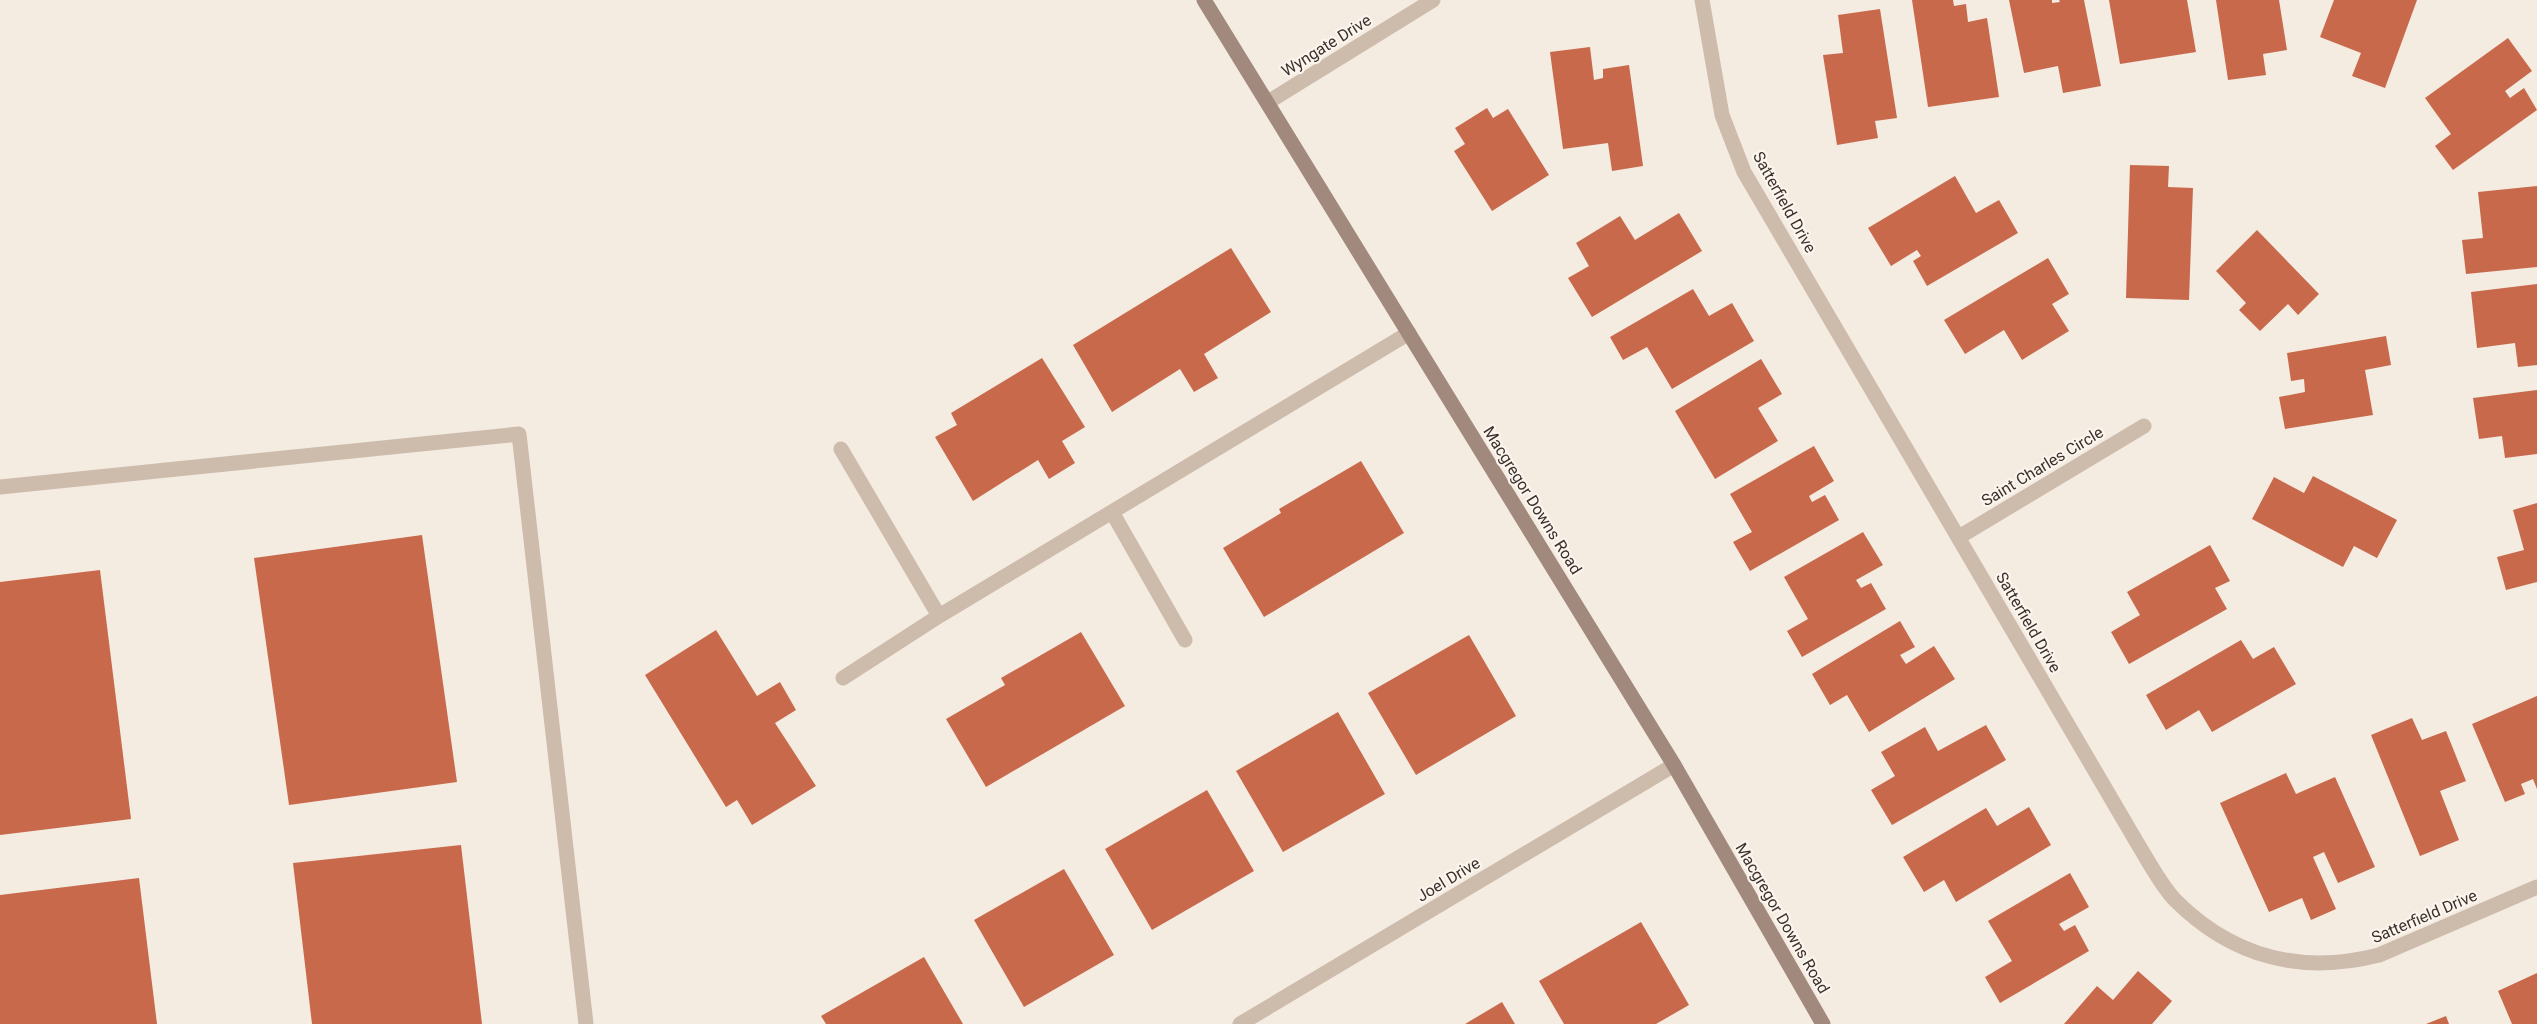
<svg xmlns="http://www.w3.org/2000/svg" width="2537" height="1024" font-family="Roboto,sans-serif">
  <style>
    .building { fill: #c8694b }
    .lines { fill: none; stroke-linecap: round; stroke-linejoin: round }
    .lane { stroke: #cdbbac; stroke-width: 15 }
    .street { stroke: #cdbbac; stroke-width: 15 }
    .secondary { stroke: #a18a7d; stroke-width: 15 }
    .labels { text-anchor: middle; stroke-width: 4.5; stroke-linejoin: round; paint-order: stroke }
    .street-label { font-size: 16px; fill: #3b302b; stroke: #fbf5ee }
  </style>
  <rect width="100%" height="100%" fill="#f4ebe1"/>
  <path class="building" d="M1912,0H1953L1954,6L1966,4L1968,22L1987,18L1999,97L1928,107Z
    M2009,0H2052V3L2060,2L2059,0H2084L2101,86L2063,93L2058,66L2024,73Z
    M2109,0H2187L2196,52L2120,64Z
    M2216,0H2279L2287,50L2263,54L2266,75L2228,80Z
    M2334,0H2417L2385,88L2352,76L2361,53L2320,37Z
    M1880,9L1897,118L1875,121L1878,138L1837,145L1823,55L1843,53L1838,15Z
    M2508,38L2532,71L2505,91L2510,98L2524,88L2537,110L2453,170L2435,146L2451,134L2425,98Z
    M1590,47L1594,80L1603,78V69L1629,65L1643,166L1612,171L1608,143L1563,149L1550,52Z
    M1487,108L1493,118L1508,109L1549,175L1492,211L1454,151L1465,144L1455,128Z
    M2130,165L2169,166L2168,187L2193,188L2189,300L2126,298Z
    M1955,176L1976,213L1999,200L2018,233L1927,286L1913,261L1921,256L1917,250L1891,266L1868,228Z
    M2537,186V267L2466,274L2462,240L2483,238L2478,192Z
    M1679,213L1702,251L1592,317L1568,278L1589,266L1576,243L1620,216L1635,240Z
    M2257,230L2319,294L2298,315L2288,304L2260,331L2239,310L2246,303L2216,271Z
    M1231,248L1271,312L1204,354L1218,378L1194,392L1180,369L1112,412L1073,345Z
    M2048,258L2069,294L2052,304L2069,331L2022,360L2004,330L1965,354L1944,320Z
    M2537,284V365L2518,367L2515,343L2477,348L2471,292Z
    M1693,289L1709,316L1732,303L1754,341L1672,389L1647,347L1623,360L1610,337Z
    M2386,336L2391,365L2365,370L2373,415L2285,429L2279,397L2305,392L2304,379L2291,381L2287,353Z
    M1042,358L1085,427L1062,441L1075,463L1049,479L1038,460L973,501L935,437L957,425L951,413Z
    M1761,359L1782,394L1758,408L1778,441L1715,479L1675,411Z
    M2537,390V454L2505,458L2502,436L2479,439L2473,398Z
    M1814,446L1834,481L1809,496L1812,502L1825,495L1839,520L1750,571L1733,542L1752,532L1730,494Z
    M1361,461L1404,533L1264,617L1223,548L1281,513L1279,509Z
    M2313,476L2397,520L2377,558L2354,546L2343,567L2252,519L2274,477L2304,493Z
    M2537,503V582L2506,590L2497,557L2524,550L2513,510Z
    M1863,532L1883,565L1856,580L1861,588L1871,583L1886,609L1802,657L1787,631L1808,619L1784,577Z
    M422,535L457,782L289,805L254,558Z
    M2210,545L2230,581L2215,588L2227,609L2129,664L2111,632L2140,615L2127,592Z
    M100,570L131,819L0,835V582Z
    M1900,621L1915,647L1900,655L1906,664L1934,646L1955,679L1869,732L1847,695L1830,705L1812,674Z
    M716,630L757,696L780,682L796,710L775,723L816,786L752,825L737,800L726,807L645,675Z
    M1081,632L1125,706L986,787L946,719L1005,685L1001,678Z
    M1469,635L1516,716L1416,775L1368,693Z
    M2241,640L2253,659L2274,647L2296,684L2212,732L2199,710L2166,730L2146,695Z
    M2537,696V789L2533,779L2521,784L2525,794L2505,802L2472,724Z
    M1338,712L1385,794L1283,852L1236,771Z
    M2412,718L2422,740L2446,731L2466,781L2440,791L2459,840L2420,856L2371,735Z
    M1986,725L2006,760L1892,825L1871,790L1895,776L1881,752L1925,727L1938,751Z
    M2286,773L2296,794L2335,777L2375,867L2338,883L2324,852L2313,857L2336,909L2311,920L2302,898L2269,912L2220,803Z
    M1207,790L1254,871L1152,930L1105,849Z
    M2029,807L2051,845L1956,902L1944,880L1924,892L1903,857L1986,808L1997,826Z
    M461,845L482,1024H312L293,863Z
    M1064,869L1114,955L1024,1007L974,920Z
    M2070,873L2089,907L2059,924L2064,931L2075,925L2089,951L2000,1003L1985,977L2012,961L1988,921Z
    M139,878L157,1024H0V895Z
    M1641,922L1689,1005L1656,1024H1564L1539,981Z
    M924,957L963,1024H826L821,1016Z
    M2138,971L2172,1001L2152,1024H2064L2097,986L2113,1000Z
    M2537,973V1024H2512L2498,991Z
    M1502,1002L1515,1024H1465Z
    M2446,1016L2449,1024H2426Z"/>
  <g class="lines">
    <path class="lane" d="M841,449L939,616
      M0,487L519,434L586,1024
      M1112,512L1185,640
      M843,678L939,616L1409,333"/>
    <path class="street" d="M1702,0L1722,115L1744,172L2139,846C2150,864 2161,885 2175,900C2232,957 2301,975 2379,955L2537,887
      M1268,102L1433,0
      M1959,537L2144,426
      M1240,1024L1674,765"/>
    <path class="secondary" d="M1204,0L1674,765L1823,1024"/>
  </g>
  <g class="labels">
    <g class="street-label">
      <text transform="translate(1326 45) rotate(-32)" y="6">Wyngate Drive</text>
      <text transform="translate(1785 202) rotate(61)" y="6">Satterfield Drive</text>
      <text transform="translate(2042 466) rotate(-31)" y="6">Saint Charles Circle</text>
      <text transform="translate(1533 500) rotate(58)" y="6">Macgregor Downs Road</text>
      <text transform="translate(2029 622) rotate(60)" y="6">Satterfield Drive</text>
      <text transform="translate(1448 879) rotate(-31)" y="6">Joel Drive</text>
      <text transform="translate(2424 916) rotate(-23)" y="6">Satterfield Drive</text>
      <text transform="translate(1783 918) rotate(60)" y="6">Macgregor Downs Road</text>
    </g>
  </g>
</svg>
